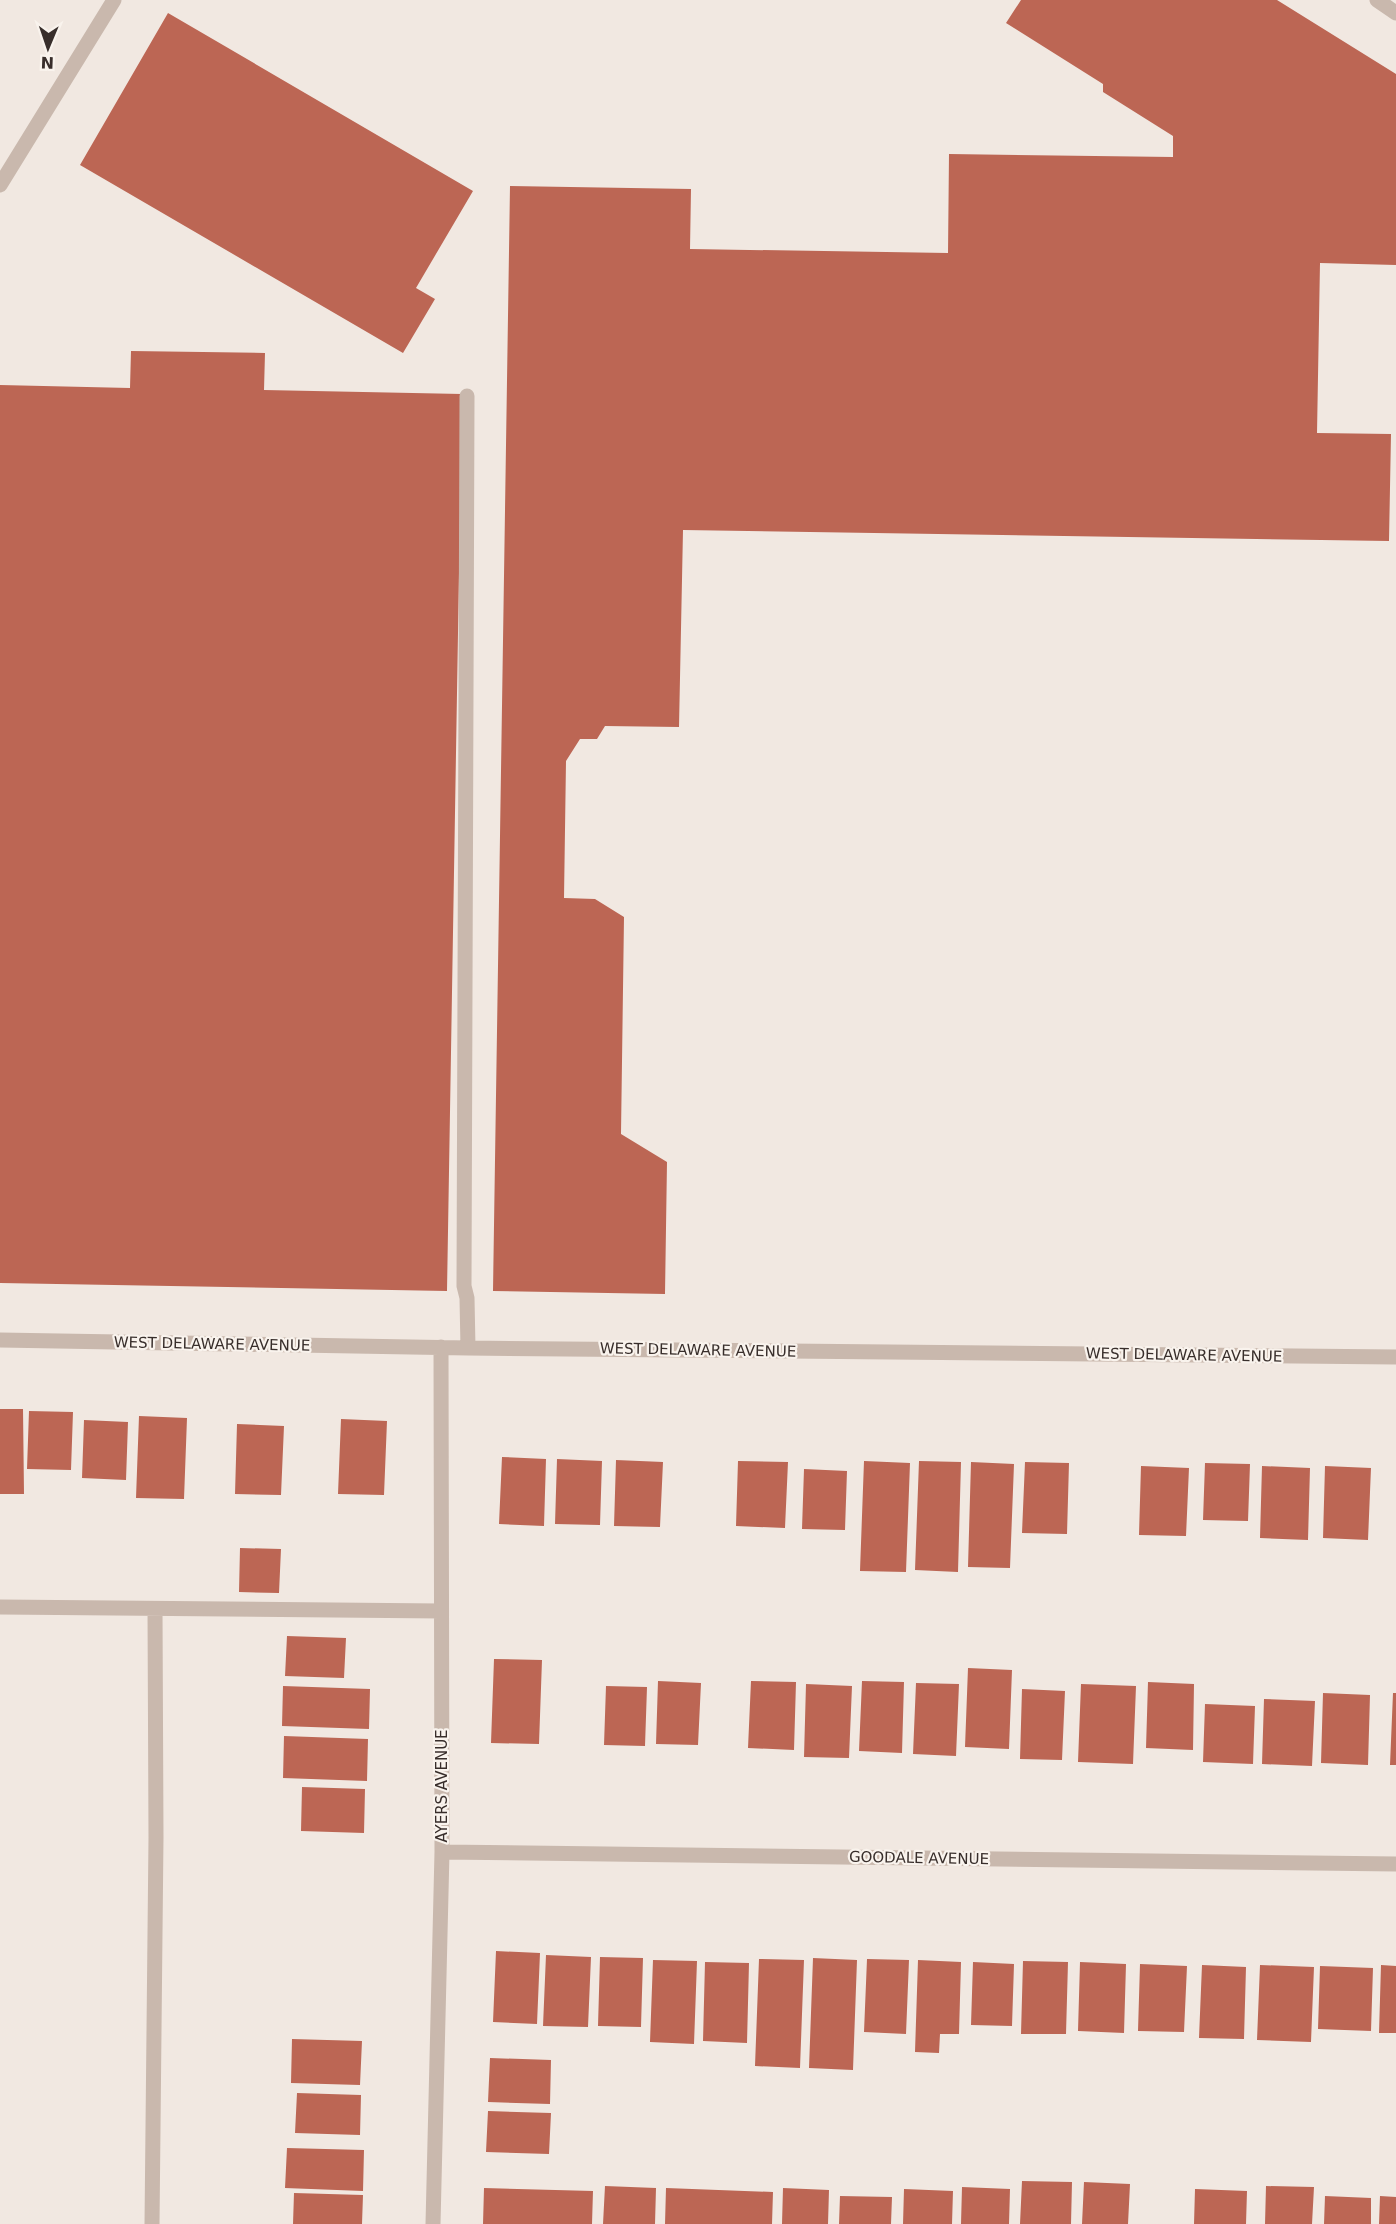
<svg xmlns="http://www.w3.org/2000/svg" width="1396" height="2224" font-family="'DejaVu Sans',sans-serif">
  <style>
    .building { fill: #bc6654 }
    .lines { fill: none; stroke-linecap: round; stroke-linejoin: round }
    .minor { stroke: #c9b8ad; stroke-width: 15 }
    .labels { text-anchor: middle; stroke-width: 4.5; stroke-linejoin: round; paint-order: stroke }
    .street-label { font-size: 15px; fill: #382e2b; stroke: #f9f3ed }
  </style>
  <rect width="100%" height="100%" fill="#f1e8e1"/>
  <path class="building" d="M1021,0H1277L1396,74V265L1320,263L1317,433L1391,434L1389,541L683,530L679,727L605,726L597,739H580L566,761L564,898L595,899L624,917L621,1134L667,1162L665,1294L493,1291L510,186L691,189L690,249L948,253L949,154L1173,157V136L1103,92V84L1006,23Z
    M168,13L473,191L416,288L435,299L403,353L80,165Z
    M131,351L265,353L264,390L462,394L447,1291L0,1283V385L130,388Z
    M0,1409H23L24,1494H0Z
    M29,1411L73,1412L71,1470L27,1469Z
    M139,1416L187,1418L184,1499L136,1498Z
    M341,1419L387,1421L384,1495L338,1494Z
    M84,1420L128,1422L126,1480L82,1478Z
    M237,1424L284,1426L281,1495L235,1494Z
    M502,1457L546,1459L544,1526L499,1524Z
    M557,1459L602,1461L600,1525L555,1524Z
    M616,1460L663,1462L660,1527L614,1526Z
    M738,1461L788,1462L785,1528L736,1526Z
    M864,1461L910,1463L906,1572L860,1571Z
    M919,1461L961,1462L958,1572L915,1570Z
    M971,1462L1014,1464L1010,1568L968,1567Z
    M1025,1462L1069,1463L1067,1534L1022,1533Z
    M1205,1463L1250,1464L1248,1521L1203,1520Z
    M1141,1466L1189,1468L1186,1536L1139,1535Z
    M1262,1466L1310,1468L1308,1540L1260,1538Z
    M1325,1466L1371,1468L1368,1540L1323,1538Z
    M804,1469L847,1471L845,1530L802,1529Z
    M240,1548L281,1549L279,1593L239,1592Z
    M287,1636L346,1638L344,1678L285,1676Z
    M494,1659L542,1660L539,1744L491,1743Z
    M968,1668L1012,1670L1009,1749L965,1747Z
    M658,1681L701,1683L698,1745L656,1744Z
    M751,1681L796,1682L794,1750L748,1748Z
    M862,1681L904,1682L902,1753L859,1751Z
    M1148,1682L1194,1684L1193,1750L1146,1748Z
    M916,1683L959,1684L956,1756L913,1754Z
    M806,1684L852,1686L849,1758L804,1757Z
    M1081,1684L1136,1686L1133,1764L1078,1762Z
    M283,1686L370,1689L369,1729L282,1726Z
    M606,1686L647,1687L645,1746L604,1745Z
    M1022,1689L1065,1691L1062,1760L1020,1759Z
    M1323,1693L1370,1695L1368,1765L1321,1763Z
    M1393,1693H1396V1765H1390Z
    M1264,1699L1315,1701L1312,1766L1262,1764Z
    M1205,1704L1255,1706L1253,1764L1203,1762Z
    M284,1736L368,1739L367,1781L283,1778Z
    M302,1787L365,1789L364,1833L301,1831Z
    M496,1951L540,1953L537,2024L493,2022Z
    M546,1955L591,1957L588,2027L543,2026Z
    M600,1957L643,1958L641,2027L598,2026Z
    M813,1958L857,1960L853,2070L809,2068Z
    M759,1959L804,1960L800,2068L755,2066Z
    M867,1959L909,1960L906,2034L864,2032Z
    M653,1960L697,1961L694,2044L650,2042Z
    M918,1960L961,1962L959,2034H940L939,2053L915,2052Z
    M1023,1961L1068,1962L1066,2034H1021Z
    M705,1962L749,1963L747,2043L703,2041Z
    M973,1962L1014,1964L1012,2026L971,2025Z
    M1080,1962L1126,1964L1124,2033L1078,2031Z
    M1140,1964L1187,1966L1184,2032L1138,2031Z
    M1202,1965L1246,1967L1244,2039L1199,2038Z
    M1260,1965L1314,1967L1311,2042L1257,2040Z
    M1381,1965L1396,1966V2033H1379Z
    M1320,1966L1373,1968L1371,2031L1318,2029Z
    M292,2039L362,2041L360,2085L291,2083Z
    M490,2058L551,2060L550,2104L488,2102Z
    M297,2093L361,2095L360,2135L295,2133Z
    M488,2111L551,2113L549,2154L486,2152Z
    M287,2148L364,2150L363,2191L285,2188Z
    M1022,2181L1072,2182L1071,2224H1020Z
    M1084,2182L1130,2184L1128,2224H1082Z
    M605,2186L656,2188L655,2224H603Z
    M1266,2186L1314,2187L1312,2224H1265Z
    M962,2187L1010,2189L1009,2224H961Z
    M484,2188L593,2191L592,2224H483Z
    M666,2188L773,2192L772,2224H665Z
    M783,2188L829,2190L828,2224H782Z
    M904,2189L953,2191L952,2224H903Z
    M1195,2189L1247,2191L1246,2224H1194Z
    M294,2193L363,2195L362,2224H293Z
    M840,2196L892,2197L891,2224H839Z
    M1325,2196L1371,2198V2224H1324Z
    M1380,2196L1396,2197V2224H1379Z"/>
  <g class="lines">
    <path class="minor" d="M1377,0L1396,13
      M0,185L114,0
      M467,396L464,1286L467,1298L468,1348
      M0,1340L468,1348L1396,1357
      M0,1607L441,1611
      M442,1852L1396,1864
      M152,2224L156,1837L155,1609
      M433,2224L442,1852L441,1347"/>
  </g>
  <g class="labels">
    <g class="street-label">
      <text transform="translate(212 1344) rotate(1)" y="5">WEST DELAWARE AVENUE</text>
      <text transform="translate(698 1350) rotate(1)" y="5">WEST DELAWARE AVENUE</text>
      <text transform="translate(1184 1355) rotate(1)" y="5">WEST DELAWARE AVENUE</text>
      <text transform="translate(442 1786) rotate(-90)" y="5">AYERS AVENUE</text>
      <text transform="translate(919 1858) rotate(1)" y="5">GOODALE AVENUE</text>
    </g>
  </g>
  <g transform="translate(48 48) rotate(182)" stroke="#f9f3ed" stroke-width="4.5" paint-order="stroke">
  <path d="M0-4.5L10 22L0 15L-10 22Z" fill="#382e2b"/>
  <text y="-9" font-size="16" font-weight="bold" text-anchor="middle" fill="#382e2b">N</text>
  </g>
</svg>
